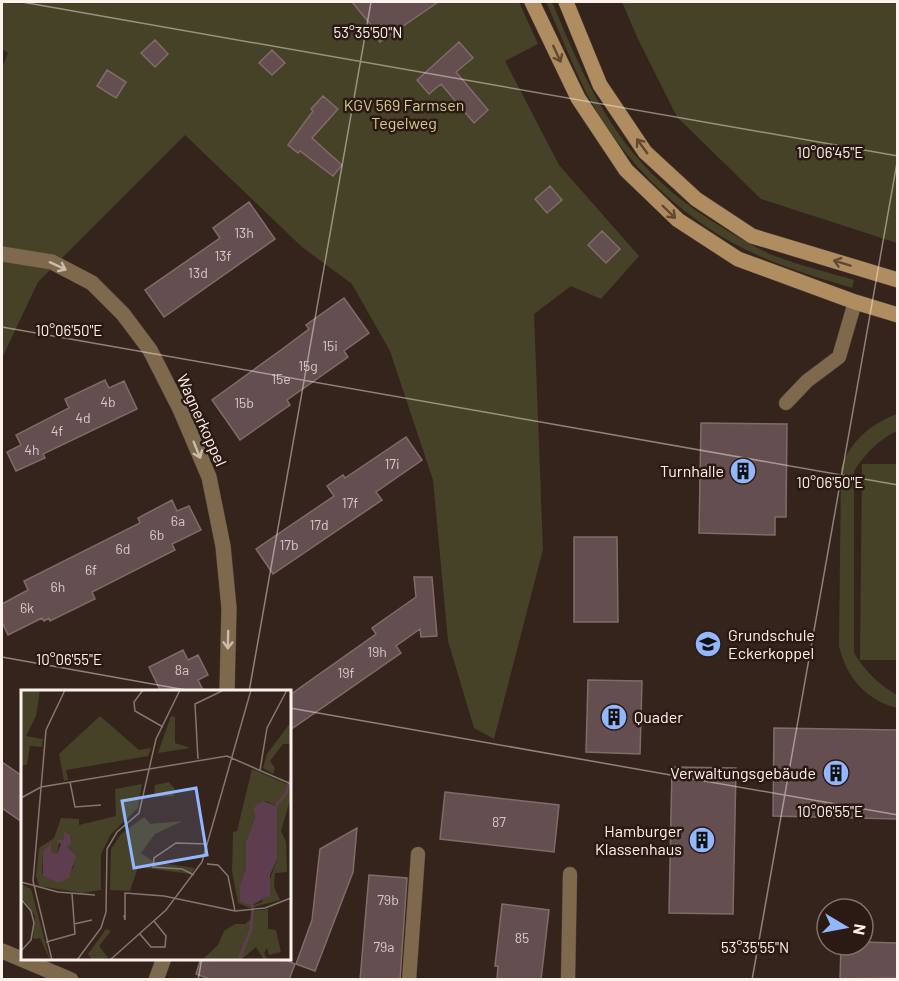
<svg xmlns="http://www.w3.org/2000/svg" width="899" height="981" font-family="Barlow,sans-serif">
  <style>
    .green { fill: #464227 }
    .building { fill: #644e4f; stroke: #826a6b; stroke-width: 1.5 }
    .lines { fill: none; stroke-linecap: round; stroke-linejoin: round }
    .service-casing { stroke: #514139; stroke-width: 15 }
    .minor-casing { stroke: #514139; stroke-width: 16 }
    .tertiary-casing { stroke: #514139; stroke-width: 16 }
    .secondary-casing { stroke: #514139; stroke-width: 16 }
    .service { stroke: #7f694d; stroke-width: 14 }
    .minor { stroke: #7f694d; stroke-width: 15 }
    .tertiary { stroke: #7f694d; stroke-width: 15 }
    .secondary { stroke: #b08d60; stroke-width: 15 }
    .oneway { stroke: #604832 }
    .oneway2 { stroke: #cbbbad }
    .ticks { fill: none; stroke: #fef2ed; stroke-width: 1.5; stroke-opacity: 0.45 }
    .labels { text-anchor: middle; stroke-width: 5; stroke-linejoin: round; paint-order: stroke }
    .number-label { font-size: 14px; fill: #d8c9c6 }
    .park-label { font-size: 16px; fill: #d2ca8e; stroke: #2b1a13 }
    .street-label { font-size: 16px; fill: #fef2ed; stroke: #2b1a13 }
    .poi-label { font-size: 16px; fill: #fef2ed; stroke: #2b1a13; text-anchor: end }
    .inset-river { fill: none; stroke: #5e3e4e; stroke-width: 3 }
    .inset-road { fill: none; stroke: #857670; stroke-width: 1.5 }
    .view { fill: #93b7fd; fill-opacity: 0.15; stroke: #93b7fd; stroke-width: 3 }
    .inset-edge { fill: none; stroke: #fef2ed; stroke-width: 3 }
    .ticks-label { font-size: 15px; text-anchor: middle; fill: #fef2ed; stroke: #2b1a13; stroke-width: 5; stroke-linejoin: round; paint-order: stroke }
  </style>
  <rect width="100%" height="100%" fill="#35241c"/>
  <path class="green" d="M2,2H519L538,44L505,61L559,165L639,256L601,299L571,286L534,314L543,549L494,739L474,728L448,641L433,480L390,351L352,284L302,247L185,135L38,282L2,358V68L8,53L2,49Z
    M546,2H552C593,100 624,168 720,226C736,236 754,247 772,255C798,265 827,272 854,280L852,288C820,278 788,269 757,255C686,223 626,166 589,98C573,67 560,33 546,2Z
    M622,2H897V243L761,199L677,117L638,39Z
    M897,414V431C878,440 866,453 854,471V653C866,672 878,684 897,695V708C866,700 846,677 839,646L841,468C851,440 871,424 897,414Z
    M862,464H897V660H860Z"/>
  <path class="building" d="M352,2H438L380,42L369,27L371,25Z
    M155,40L168,54L155,67L141,53Z
    M459,42L473,58L456,72L488,110L474,123L441,84L429,94L417,80Z
    M272,50L285,63L272,75L259,63Z
    M107,70L126,82L116,98L97,86Z
    M323,96L338,109L312,138L342,165L333,176L300,151L298,153L288,145L313,111L311,109Z
    M550,186L562,200L547,213L535,199Z
    M249,202L275,239L164,317L145,290L220,238L213,228Z
    M602,231L620,249L606,263L588,245Z
    M344,298L369,333L344,351L348,357L287,400L290,405L240,440L212,400L285,347L309,329L306,325Z
    M105,380L109,388L124,381L137,409L43,454L45,458L16,471L7,452L21,445L16,435L69,408L65,399Z
    M701,423L787,424L786,517H775V535L699,533Z
    M406,437L422,460L376,492L382,500L273,574L256,549L334,496L327,486L343,475L345,478Z
    M172,500L177,511L189,506L201,530L172,544L175,550L92,592L95,599L50,621L49,618L44,621L42,618L8,635L2,622V604L28,590L24,581L140,523L138,518Z
    M574,537H617L618,622H574Z
    M414,577H432L437,636L421,637L420,629L396,646L401,653L290,730V695L376,634L372,628L416,597Z
    M183,650L188,660L198,655L208,675L198,680L204,692H161L149,667Z
    M588,680L642,681L640,754L586,752Z
    M774,728L897,730V819L773,816Z
    M2,762L22,776V822L2,808Z
    M672,767L736,768L733,914L669,913Z
    M445,792L559,805L554,852L440,839Z
    M357,828L353,872L315,971L296,964L312,920L320,849Z
    M369,875L407,878L400,980H360Z
    M502,904L549,910L541,980H497L498,966H495Z
    M863,942L897,943V978L840,979L841,945H863Z
    M201,958H280L295,964L289,980H212L196,974Z"/>
  <g class="lines">
    <defs>
      <path id="service" d="M786,403L807,381L839,357L855,302
        M409,980L418,854
        M568,980L570,874"/>
      <path id="minor" d="M2,254L52,262L92,283L123,314L150,350L180,409L209,477L223,546L229,608L227,692
        M156,980L164,958"/>
      <path id="tertiary" d="M2,951L71,980"/>
      <path id="secondary" d="M532,2L578,98L626,170L678,220L738,259L855,302L898,315
        M566,2L600,85L645,152L696,199L752,236L898,280"/>
    </defs>
    <use href="#service" class="service-casing"/>
    <use href="#minor" class="minor-casing"/>
    <use href="#tertiary" class="tertiary-casing"/>
    <use href="#secondary" class="secondary-casing"/>
    <use href="#service" class="service"/>
    <use href="#minor" class="minor"/>
    <use href="#tertiary" class="tertiary"/>
    <use href="#secondary" class="secondary"/>
  </g>
  <defs><path id="oneway-shaft" d="M-6 0H5M1.5-3L5.5 0L1.5 3" fill="none" stroke-width="1.6" stroke-linecap="round" stroke-linejoin="round" transform="scale(1.5)"/></defs>
  <g class="oneway">
    <use href="#oneway-shaft" transform="translate(557 54) rotate(65)"/>
    <use href="#oneway-shaft" transform="translate(642 146) rotate(-126)"/>
    <use href="#oneway-shaft" transform="translate(669 212) rotate(44)"/>
    <use href="#oneway-shaft" transform="translate(842 263) rotate(-163)"/>
  </g>
  <g class="oneway2">
    <use href="#oneway-shaft" transform="translate(58 266) rotate(25)"/>
    <use href="#oneway-shaft" transform="translate(197 450) rotate(68)"/>
    <use href="#oneway-shaft" transform="translate(228 640) rotate(91)"/>
  </g>
  <path class="ticks" d="M22,2L898,156M2,327L898,485M2,657L197,692M249,692L371,2M290,708L898,815M198,980L202,958M752,980L898,157"/>
  <defs>
    <symbol id="building-disc" viewBox="-11 -11 22 22"><circle r="9.5" fill="#93b7fd" stroke="#2b1a13"/><path d="M-4-6H4V6H1V3H-1V6H-4ZM-2.5-4.3h1.7v1.8h-1.7ZM.8-4.3h1.7v1.8H.8ZM-2.5-1h1.7V.8h-1.7ZM.8-1h1.7V.8H.8Z" fill="#111"/></symbol>
    <symbol id="school-disc" viewBox="-11 -11 22 22"><circle r="9.5" fill="#93b7fd" stroke="#2b1a13"/><path d="M0-5L7-2L0 1L-7-2ZM-4 1L0 2.5L4 1V4Q0 6-4 4Z" fill="#111"/></symbol>
  </defs>
  <g fill-rule="evenodd">
    <use href="#building-disc" x="728" y="456" width="30" height="30"/>
    <use href="#school-disc" x="693" y="629" width="30" height="30"/>
    <use href="#building-disc" x="599" y="702" width="30" height="30"/>
    <use href="#building-disc" x="821" y="758" width="30" height="30"/>
    <use href="#building-disc" x="687" y="825" width="30" height="30"/>
  </g>
  <g class="labels">
    <g class="number-label">
      <text x="244" y="238">13h</text>
      <text x="223" y="261">13f</text>
      <text x="198" y="278">13d</text>
      <text x="330" y="351">15i</text>
      <text x="308" y="371">15g</text>
      <text x="281" y="384">15e</text>
      <text x="108" y="407">4b</text>
      <text x="244" y="408">15b</text>
      <text x="83" y="423">4d</text>
      <text x="57" y="436">4f</text>
      <text x="32" y="455">4h</text>
      <text x="392" y="469">17i</text>
      <text x="350" y="508">17f</text>
      <text x="178" y="526">6a</text>
      <text x="319" y="530">17d</text>
      <text x="157" y="540">6b</text>
      <text x="289" y="550">17b</text>
      <text x="123" y="554">6d</text>
      <text x="91" y="575">6f</text>
      <text x="58" y="592">6h</text>
      <text x="27" y="613">6k</text>
      <text x="377" y="657">19h</text>
      <text x="182" y="675">8a</text>
      <text x="346" y="678">19f</text>
      <text x="499" y="827">87</text>
      <text x="388" y="905">79b</text>
      <text x="522" y="943">85</text>
      <text x="384" y="952">79a</text>
    </g>
    <g class="park-label">
      <text x="404" y="111">KGV 569 Farmsen<tspan x="404" dy="18">Tegelweg</tspan></text>
    </g>
    <g class="street-label">
      <text transform="translate(202 420) rotate(66)" y="6">Wagnerkoppel</text>
    </g>
    <g class="poi-label">
      <text x="724" y="477">Turnhalle</text>
      <text x="728" y="641" text-anchor="start">Grundschule<tspan x="728" dy="18">Eckerkoppel</tspan></text>
      <text x="634" y="723" text-anchor="start">Quader</text>
      <text x="816" y="779">Verwaltungsgebäude</text>
      <text x="682" y="837">Hamburger<tspan x="682" dy="18">Klassenhaus</tspan></text>
    </g>
  </g>
  <g transform="translate(21 690)">
    <rect width="270" height="270" fill="#35241c"/>
    <path d="M0,0H19L15,26L5,46L22,49L21,57L9,56L6,74L0,77ZM79,26L118,60L130,58L127,66L45,80L47,90L43,91L38,64ZM150,26L154,27V53L169,58L137,63ZM270,32V54H262L249,71L254,78L252,84L242,78L246,64ZM231,79L270,96V107L260,141L265,152L266,182L254,183L253,197L259,210L229,218L217,213L211,181L212,142L216,141ZM245,111L256,116V169L241,212L230,216L219,210V195L225,177V153L234,126L232,118ZM148,92L154,99L152,106L133,107L134,95ZM121,94L117,118L90,144L80,164V200L61,203L18,196L15,186L18,158L33,148L40,128L58,129V135L95,126L94,99ZM42,142L50,147L51,153L46,156L53,176L48,185L31,190L21,183L22,162L30,152L29,162L36,164L38,153L43,150ZM123,127L129,134L162,131L134,144L120,163L133,172L174,178L170,184L117,177L109,201L89,200L90,159L100,144ZM0,194L10,199L29,270L19,248L12,249L14,226L0,206ZM247,219V239L255,240L260,262L248,265L246,258L243,263L247,270H243L235,257L220,270H181L197,255L203,241L214,234H224L230,229V221ZM85,239L90,241L78,256L87,268L71,270L67,264Z" fill="#464227" fill-rule="evenodd"/>
    <path d="M242,111L256,116V169L249,185V205L230,216L219,211V195L225,177V152L234,127L232,118ZM42,141L49,145L51,153L46,157L55,166L48,188L37,193L22,186V162L30,152V162L36,164L40,154L35,150H43Z" fill="#5e3e4e"/>
    <path class="inset-river" d="M255,115L265,104L270,88M218,270L230,239L232,215"/>
    <path class="inset-road" d="M122,0L113,12L114,21L142,37M177,69L174,14L203,0M239,80L246,38L266,0M49,92L54,117L80,115M0,108L20,97L206,66L270,94M196,175L186,174L197,175L207,186L214,221M173,185L161,179L132,177L133,168L155,153L187,154M0,192L37,202L74,205M0,209L10,221L13,233L10,250L0,261M103,225L104,230V203L143,206L214,221L244,218L270,208M53,234L71,230M119,244L130,257H144L145,246L133,231M25,252L54,244L51,204M31,270L12,191L25,40L44,0M56,270L80,238L85,222L86,159L96,142L118,123L135,49L159,0M89,270L145,220L181,172L230,0"/>
    <path class="view" d="M175,98L186,165L113,178L101,111Z"/>
    <rect width="270" height="270" class="inset-edge"/>
  </g>
  <g class="ticks-label">
    <text x="368" y="38">53°35'50"N</text>
    <text x="830" y="158">10°06'45"E</text>
    <text x="69" y="336">10°06'50"E</text>
    <text x="830" y="488">10°06'50"E</text>
    <text x="69" y="665">10°06'55"E</text>
    <text x="830" y="817">10°06'55"E</text>
    <text x="755" y="953">53°35'55"N</text>
  </g>
  <rect width="899" height="981" fill="none" stroke="#fef2ed" stroke-width="6"/>
  <g transform="translate(845 927) rotate(100)"><circle r="28" fill="#2b1a13" stroke="#7f706a" stroke-width="1.5"/>
  <path d="M0-4.5L10 22L0 15L-10 22Z" fill="#93b7fd"/>
  <text y="-9" font-size="16" font-weight="bold" text-anchor="middle" fill="#fef2ed">N</text>
  </g>
</svg>
